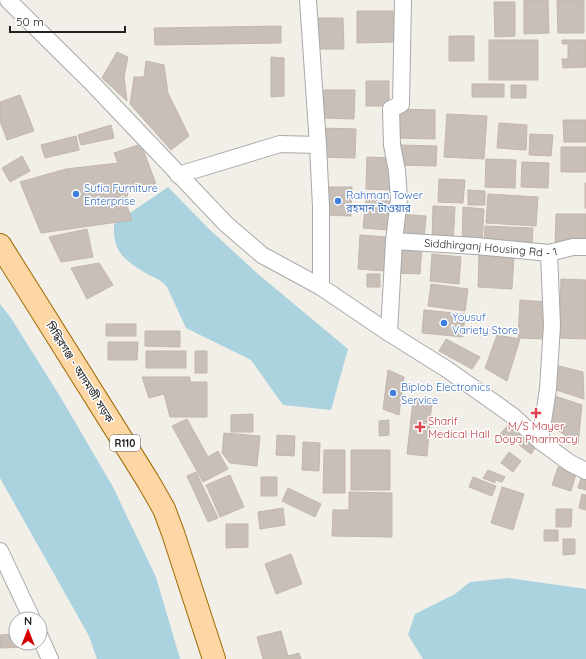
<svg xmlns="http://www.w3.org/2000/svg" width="586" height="659" font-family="Quicksand,'Noto Sans Bengali',sans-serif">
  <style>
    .water { fill: #aad3df }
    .building { fill: #c7bfb8; stroke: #c4b6ab }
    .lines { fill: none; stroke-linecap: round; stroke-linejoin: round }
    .street-casing { stroke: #a9a9a9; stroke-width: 18 }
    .primary-casing { stroke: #a06b00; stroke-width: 24 }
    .street { stroke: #fff; stroke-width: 16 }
    .primary { stroke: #fcd6a4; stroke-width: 22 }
    .shop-dot { fill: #3f7fe0; stroke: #fff; stroke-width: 1.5 }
    .health-dot { fill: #e0444e; stroke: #fff; stroke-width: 1.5 }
    .labels { text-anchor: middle; stroke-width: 3; stroke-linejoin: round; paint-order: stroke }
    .shield { fill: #fff; stroke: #646464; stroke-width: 1 }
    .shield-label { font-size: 10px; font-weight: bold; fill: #222 }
    .shop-label { font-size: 11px; fill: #366cbe; stroke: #fff; text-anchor: start }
    .street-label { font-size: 11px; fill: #222; stroke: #fff }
    .health-label { font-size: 11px; fill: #be3a42; stroke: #fff; text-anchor: start }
  </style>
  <rect width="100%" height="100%" fill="#f2efe9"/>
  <path class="water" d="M168,187L209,229L258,274L348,349L331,410L283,405L251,360L186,328L167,287C162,281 156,278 149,275C139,269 123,260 118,249C114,242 114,232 114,224Z
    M0,304L11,318L61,398L113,487L156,577L180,659H97L89,636L0,478Z
    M508,578L586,589V659H423L408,635L415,614L455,594L470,582Z"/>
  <path class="building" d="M524,0H548L549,33L524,34Z
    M557,0H584V33H558Z
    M494,2H515V36L495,37Z
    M357,11H393L394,42L357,43Z
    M316,18H343L344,49H316Z
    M281,26V43L155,45L154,28Z
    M449,36H474V61H449Z
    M489,40H538V80H489Z
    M562,40H586V67L563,68L562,59H568V44H562Z
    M117,52L128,57L124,77L127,101L102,78Z
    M271,57L284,58V96L271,97Z
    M146,61L164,65L168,93L189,136L171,150L130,104L134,77H144Z
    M366,81H389V106H366Z
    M472,84H504V97H472Z
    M511,85H526V98H511Z
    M324,90H355L354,119L323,118Z
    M20,95L34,131L7,140L0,121V102Z
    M395,109L435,110V139L395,138Z
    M447,114L487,116L484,159L444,157Z
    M563,120H586V142H564Z
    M499,123L527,125L526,150L497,148Z
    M111,125L114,138L81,145L78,135Z
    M321,128L356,129L355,158L320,157Z
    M530,134L553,135L551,156L529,155Z
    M76,136L79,150L45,158L41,145Z
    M141,144L156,184L129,185L126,203L132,220L41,233L20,182L66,169L118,163L114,153Z
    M400,145L437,146L436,166L400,165Z
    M561,147H586V172H561Z
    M22,156L30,171L10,182L2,168Z
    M367,157L391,158V190L366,189Z
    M486,159L516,160L515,188L485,187Z
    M522,162L549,163L548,188L521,187Z
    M439,179L465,180L463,203L438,202Z
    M585,183H586V208H585Z
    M324,187H352L351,216L323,215Z
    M468,190L485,191V205H468Z
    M488,194L538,197L536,226L486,223Z
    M366,197L391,199L389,230L363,228Z
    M433,206L455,207L453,244L432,243Z
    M463,207L484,209L482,244L462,243Z
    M399,214L426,216L424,241L398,239Z
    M556,214H586V246H555Z
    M485,226L533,228L532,246L484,245Z
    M87,229L93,257L61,262L49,237Z
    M360,235L387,237L385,271L358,269Z
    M397,244L422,245L420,274L396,273Z
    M479,253L514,255L512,289L478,287Z
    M432,254L461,257L459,284L430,281Z
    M99,263L113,285L87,299L71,268Z
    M367,274H380V287H367Z
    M561,279L586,280V339L559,338Z
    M431,284L468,289L465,311L428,306Z
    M520,300L548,302L546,339L518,338Z
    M424,310L465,314L463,337L422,333Z
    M106,324H136V336H106Z
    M145,331H180V347L145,346Z
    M497,335L520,339L507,381L485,368Z
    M446,339L480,357L472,369L439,351Z
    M108,342H138L137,360H108Z
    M146,351H186V368H146Z
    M195,351H207V373H195Z
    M555,365L583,372L584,399L553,389Z
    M388,370L404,377L399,415L383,409Z
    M142,377H190V382H207V417H170L164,394L149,398Z
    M552,395L582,405L578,444L550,425Z
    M413,400H432L427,456L407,454Z
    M253,414V432H231V415Z
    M187,419L208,457L218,451L228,469L203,482L172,426Z
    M389,420V435L379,436V421Z
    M511,422L523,433L512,446L499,435Z
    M224,433L260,436L257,466L230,463L222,453Z
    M277,435L295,436L294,456L276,455Z
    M525,437L537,445L531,454L519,445Z
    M303,442L320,443L319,471L302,470Z
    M324,450H345V493H323Z
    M351,450H390V490H351Z
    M509,452L521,461L513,472L501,463Z
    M558,467L576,474L571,491L552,485Z
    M488,470L505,477L502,482L495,480V483L483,478Z
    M196,472L218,518L208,522L187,476Z
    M230,475L244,507L220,517L206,485Z
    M582,475L586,476V490L578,488Z
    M261,477H277V496H261Z
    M473,477L496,486L492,496L469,487Z
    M502,487L524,494L513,530L491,523Z
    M288,488L321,504L315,517L282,501Z
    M349,492L392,493V537L332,536L333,510H349Z
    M582,494L586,495V510L579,508Z
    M283,508L285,525L260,529L258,512Z
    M556,509H572L571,527H556Z
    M226,524H248V547L226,548Z
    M544,530H558V541H544Z
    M563,539H575V554L563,555Z
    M291,554L302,584L276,594L265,564Z
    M281,631L288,656L299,653L301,659H263L257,637Z
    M16,634V643H29V647L0,648V635Z"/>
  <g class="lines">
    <defs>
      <g id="street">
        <path d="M8,0L91,82L226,224L262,255L321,287L389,333L448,370L513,416L540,441L570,463L586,471"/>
        <path d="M318,145L321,207V287"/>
        <path d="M178,175L280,144L318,145L308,0"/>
        <path id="s1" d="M394,241L476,246L549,253L573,247H586"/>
        <path d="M389,333L394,241L399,199L397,171L392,145L391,109L401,104L403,0"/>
        <path d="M540,441L548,389L552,325L549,253"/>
        <path d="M0,551L32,619"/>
        <path d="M40,637L50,659"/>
      </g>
      <path id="primary" d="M0,245L148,481L164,509L173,533L214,659"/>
    </defs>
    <use href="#street" class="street-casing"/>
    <use href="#primary" class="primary-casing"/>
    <use href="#street" class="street"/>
    <use href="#primary" class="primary"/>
  </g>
  <g class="shop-dot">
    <circle cx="76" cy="194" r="4"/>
    <circle cx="338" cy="201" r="4"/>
    <circle cx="444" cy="323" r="4"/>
    <circle cx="393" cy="393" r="4"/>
  </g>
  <g class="health-dot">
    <path d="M534 407h4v4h4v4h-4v4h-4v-4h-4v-4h4z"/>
    <path d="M418 421h4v4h4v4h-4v4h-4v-4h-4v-4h4z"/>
  </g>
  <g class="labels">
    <rect class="shield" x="110" y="435" width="30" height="16" rx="3"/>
    <g class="shield-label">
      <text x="125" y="447">R110</text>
    </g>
    <g class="shop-label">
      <text x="84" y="192">Sufia Furniture<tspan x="84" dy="13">Enterprise</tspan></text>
      <text x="346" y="199">Rahman Tower<tspan x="346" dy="13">রহমান টাওয়ার</tspan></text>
      <text x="452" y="321">Yousuf<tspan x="452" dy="13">Variety Store</tspan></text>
      <text x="401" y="391">Biplob Electronics<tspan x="401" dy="13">Service</tspan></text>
    </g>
    <g class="street-label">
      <text dy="4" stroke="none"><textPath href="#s1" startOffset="97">Siddhirganj Housing Rd - 1</textPath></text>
      <text transform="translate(80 372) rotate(58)" y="4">সিদ্ধিরগঞ্জ - আদমজী সড়ক</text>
    </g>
    <g class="health-label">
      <text x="428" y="425">Sharif<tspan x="428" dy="13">Medical Hall</tspan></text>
      <text x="536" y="430" text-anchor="middle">M/S Mayer<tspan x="536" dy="13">Doya Pharmacy</tspan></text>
    </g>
  </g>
  <g transform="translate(28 631)"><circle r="19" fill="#ffffff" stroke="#a7a7a7"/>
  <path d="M0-3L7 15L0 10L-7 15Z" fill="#d40000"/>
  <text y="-6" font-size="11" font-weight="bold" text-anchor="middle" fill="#222222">N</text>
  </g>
  <path d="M10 26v6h115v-6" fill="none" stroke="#222222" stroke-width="2"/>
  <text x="16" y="26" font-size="12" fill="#222222" stroke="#ffffff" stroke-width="3" paint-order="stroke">50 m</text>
</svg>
